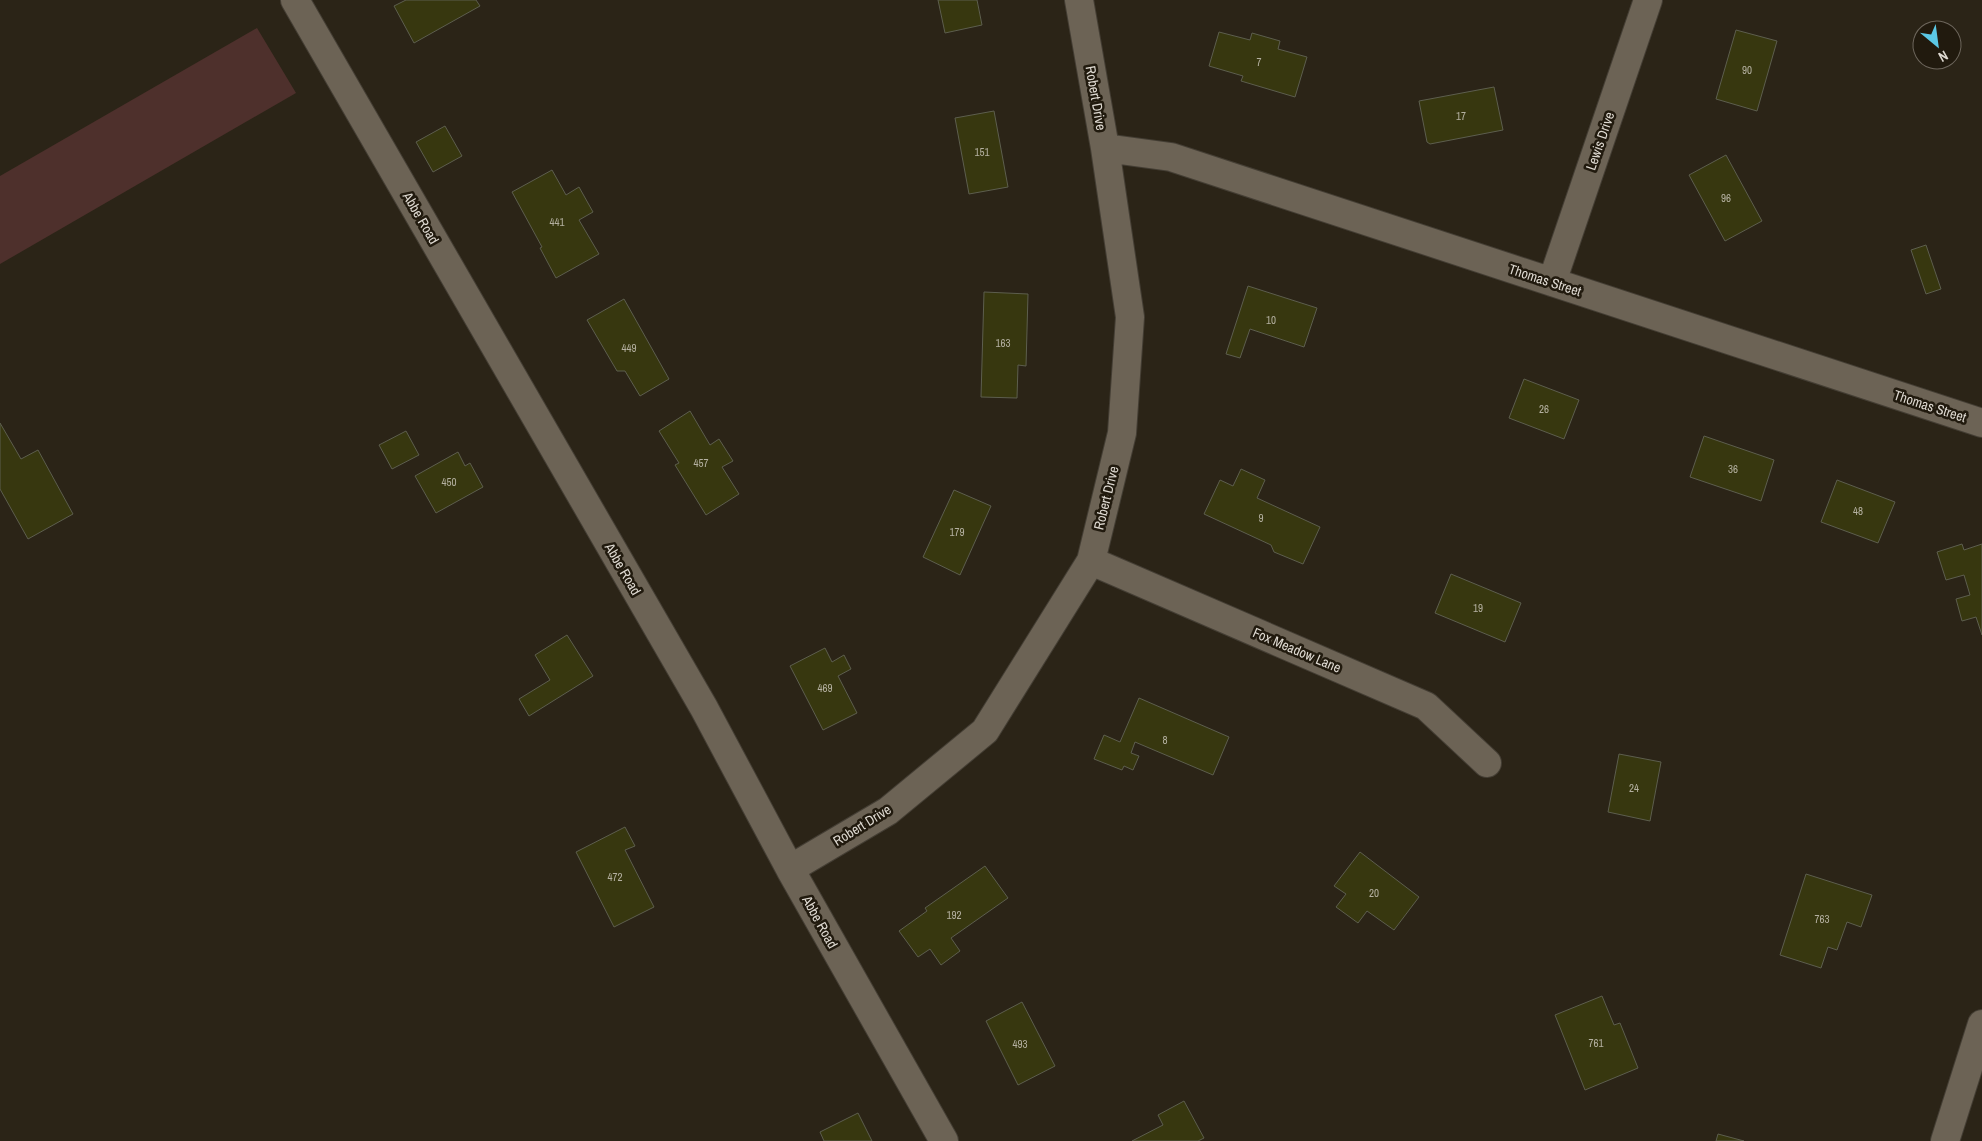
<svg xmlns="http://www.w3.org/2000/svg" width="1982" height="1141" font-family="'Archivo Narrow',sans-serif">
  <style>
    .green { fill: #4e302c }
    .building { fill: #37370f; stroke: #5d5e4e }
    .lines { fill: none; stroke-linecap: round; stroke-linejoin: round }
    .minor-casing { stroke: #443e34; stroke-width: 30 }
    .minor { stroke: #6c6355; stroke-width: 28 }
    .labels { text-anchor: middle; stroke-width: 5; stroke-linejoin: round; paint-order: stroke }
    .number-label { font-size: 11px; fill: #b4b0a0 }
    .street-label { font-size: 14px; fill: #ded9d1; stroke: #211a0e }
  </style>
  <rect width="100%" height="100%" fill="#2b2417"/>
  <path class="green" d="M257,28L296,93L0,264V176Z"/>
  <path class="building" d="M406,0H476L480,6L414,43L394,6Z
    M938,0H977L982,25L945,33Z
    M1736,30L1777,41L1757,111L1716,99Z
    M1219,32L1250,40L1252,33L1280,41L1278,49L1307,57L1295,97L1241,81L1243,76L1209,66Z
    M1494,87L1503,130L1430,144L1427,142L1419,101Z
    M994,111L1008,187L969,194L955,118Z
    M445,126L462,156L433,172L416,142Z
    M1726,155L1762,221L1725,241L1689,175Z
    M552,170L566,195L579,187L593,212L579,220L599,254L556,278L540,248L542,247L512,192Z
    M1926,245L1941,289L1926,294L1911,250Z
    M1248,286L1317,308L1304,347L1250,329L1240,358L1226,354Z
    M984,292L1028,294L1026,366L1018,365L1017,398L981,397Z
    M624,299L669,379L640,396L625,371H617L587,320Z
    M1524,379L1579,400L1564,439L1509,418Z
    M690,411L710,445L719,439L733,461L722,467L739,494L706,515L675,465L679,463L659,431Z
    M0,423L21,459L38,450L73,514L28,539L0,489Z
    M406,431L419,455L392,469L379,445Z
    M1704,436L1774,460L1761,501L1690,477Z
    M458,452L465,466L470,463L483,487L436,513L415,476Z
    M1241,469L1265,480L1257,498L1320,527L1303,564L1274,552L1271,545L1204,514L1220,480L1233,486Z
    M1837,480L1895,502L1878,543L1821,522Z
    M954,490L991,506L960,575L923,557Z
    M1962,544L1964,550L1982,544V635L1976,617L1962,621L1956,599L1970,595L1964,575L1946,580L1937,552Z
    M1451,574L1521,603L1505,642L1435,613Z
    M567,635L593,676L529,716L519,699L550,680L535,655Z
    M825,648L832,662L844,655L851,669L838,676L857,713L823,730L790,666Z
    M1139,698L1229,737L1213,775L1135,742L1131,753L1139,756L1133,770L1124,766L1122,770L1094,759L1104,735L1120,742Z
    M1619,754L1661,762L1650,821L1608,812Z
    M625,827L635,846L625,850L654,907L614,927L576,852Z
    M1360,852L1419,897L1394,930L1367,911L1358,923L1336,907L1346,894L1334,886Z
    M985,866L1008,898L951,938L960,951L941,965L930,949L918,957L899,931L927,911L925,908Z
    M1806,874L1872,895L1861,927L1847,922L1837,950L1828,947L1821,968L1780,955Z
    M1602,996L1614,1025L1620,1023L1638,1068L1585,1090L1555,1015Z
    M1022,1002L1055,1066L1018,1085L986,1021Z
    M1184,1101L1204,1138L1198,1141H1132L1163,1125L1158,1115Z
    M858,1113L872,1141H824L820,1132Z
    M1718,1134L1744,1141H1716Z"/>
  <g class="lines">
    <defs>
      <path id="minor" d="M295,0L704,708L790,869L944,1141
        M1105,148L1171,157L1982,423
        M1552,282L1648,0
        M1091,561L1426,706L1487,763
        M790,869L888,811L985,731L1091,561L1122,433L1130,317L1105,148L1079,0
        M1945,1141L1982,1024"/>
    </defs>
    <use href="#minor" class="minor-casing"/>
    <use href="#minor" class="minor"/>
  </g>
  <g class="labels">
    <g class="number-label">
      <text x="1259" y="66">7</text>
      <text x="1747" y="74">90</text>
      <text x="1461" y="120">17</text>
      <text x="982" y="156">151</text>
      <text x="1726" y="202">96</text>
      <text x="557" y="226">441</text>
      <text x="1271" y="324">10</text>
      <text x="1003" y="347">163</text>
      <text x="629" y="352">449</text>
      <text x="1544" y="413">26</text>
      <text x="701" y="467">457</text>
      <text x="1733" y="473">36</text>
      <text x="449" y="486">450</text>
      <text x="1858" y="515">48</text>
      <text x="1261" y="522">9</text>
      <text x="957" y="536">179</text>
      <text x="1478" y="612">19</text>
      <text x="825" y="692">469</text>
      <text x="1165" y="744">8</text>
      <text x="1634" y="792">24</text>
      <text x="615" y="881">472</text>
      <text x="1374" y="897">20</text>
      <text x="954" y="919">192</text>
      <text x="1822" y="923">763</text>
      <text x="1596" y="1047">761</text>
      <text x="1020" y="1048">493</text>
    </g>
    <g class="street-label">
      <text transform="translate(1096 98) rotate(80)" y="5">Robert Drive</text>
      <text transform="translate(1600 141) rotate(-71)" y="5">Lewis Drive</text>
      <text transform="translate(421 218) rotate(60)" y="5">Abbe Road</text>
      <text transform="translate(1545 280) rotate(18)" y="5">Thomas Street</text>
      <text transform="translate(1930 406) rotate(18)" y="5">Thomas Street</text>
      <text transform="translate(1106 498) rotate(-76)" y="5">Robert Drive</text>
      <text transform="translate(623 569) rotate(60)" y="5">Abbe Road</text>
      <text transform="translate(1297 650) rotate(23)" y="5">Fox Meadow Lane</text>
      <text transform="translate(862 825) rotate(-32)" y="5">Robert Drive</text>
      <text transform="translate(820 922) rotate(61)" y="5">Abbe Road</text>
    </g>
  </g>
  <g transform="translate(1937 45) rotate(151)"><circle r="24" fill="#211a0e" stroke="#6d665c"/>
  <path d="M0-4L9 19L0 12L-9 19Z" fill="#5bc8e6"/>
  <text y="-8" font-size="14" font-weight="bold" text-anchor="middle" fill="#ded9d1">N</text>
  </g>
</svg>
